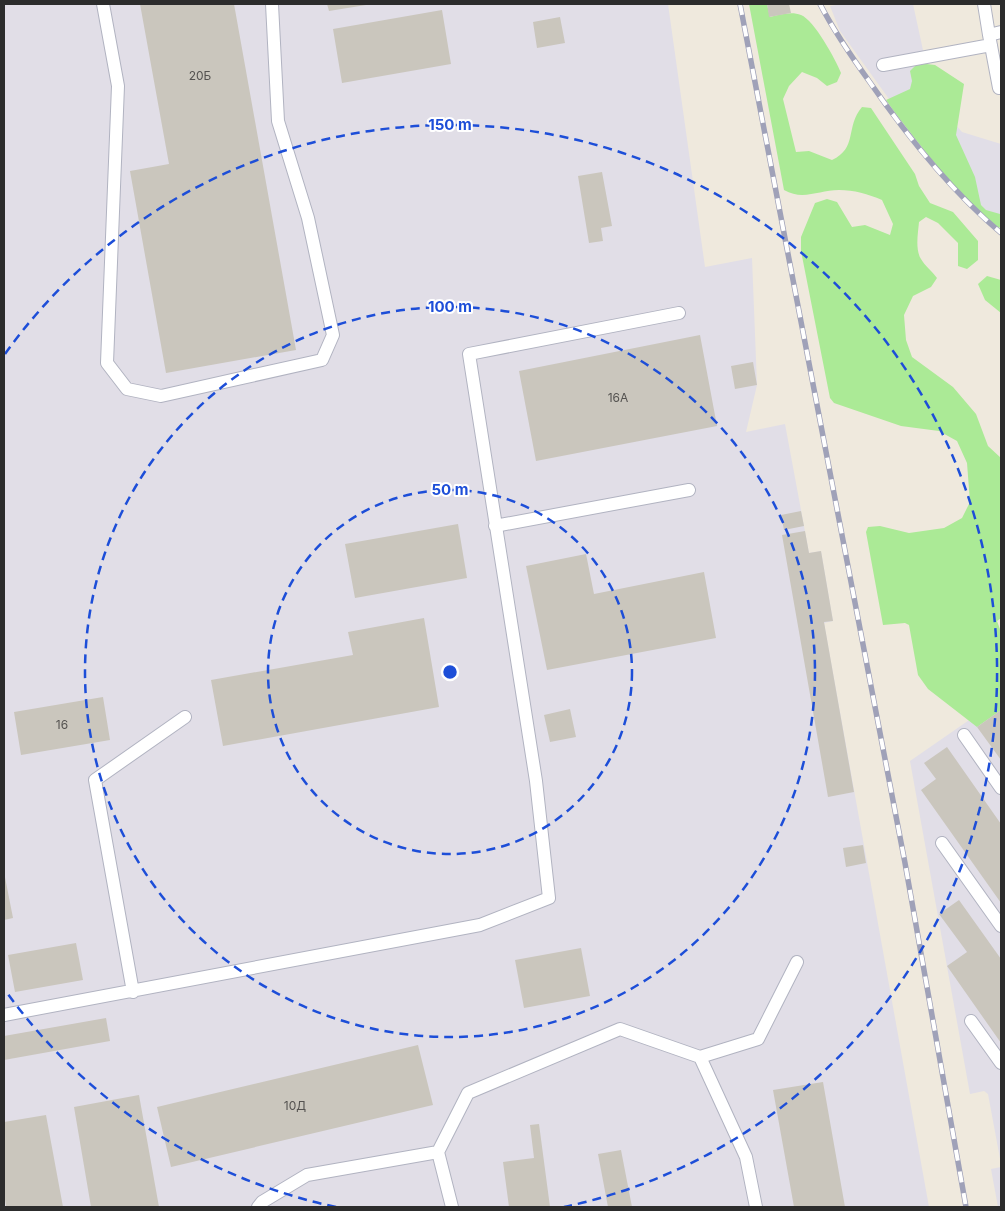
<svg xmlns="http://www.w3.org/2000/svg" width="1005" height="1211" font-family="Inter,sans-serif">
  <style>
    .industrial { fill: #e1dee7 }
    .green { fill: #abea96 }
    .building { fill: #cac6bd }
    .lines { fill: none; stroke-linecap: round; stroke-linejoin: round }
    .lane-casing { stroke: #b1b3c1; stroke-width: 14 }
    .lane { stroke: #fff; stroke-width: 12 }
    .rail-casing { stroke: #9fa1b8; stroke-width: 5.5 }
    .rail { stroke: #fff; stroke-width: 4; stroke-dasharray: 11; stroke-linecap: butt }
    .ring { fill: none; stroke: #1d4ed8; stroke-width: 2.5; stroke-dasharray: 9 6 }
    .labels { text-anchor: middle; stroke-width: 4; stroke-linejoin: round; paint-order: stroke }
    .number-label { font-size: 12px; fill: #545250 }
    .centre { fill: #1d4ed8; stroke: #fff; stroke-width: 2.5 }
    .ring-label { font-size: 15px; text-anchor: middle; font-weight: bold; fill: #1d4ed8; stroke: #fff; stroke-width: 4; stroke-linejoin: round; paint-order: stroke }
  </style>
  <rect width="100%" height="100%" fill="#efe9dd"/>
  <path class="industrial" d="M4,4H668L705,267L752,258L757,385L746,432L785,424L809,553L821,551L833,621L824,623L929,1207H4Z
    M842,4H913L934,101L962,132L1001,144V227L907,124L840,31L830,6Z
    M1001,698V1164L988,1094L984,1091L970,1094L910,761Z
    M1001,1167V1207H998L991,1169Z"/>
  <path class="green" d="M749,4H767L770,17C779,15 791,11 801,15C814,20 836,60 841,73L837,82L827,86L817,78L802,72L789,86L783,99L796,152L809,151L832,160C858,148 845,127 862,107L871,108L915,174L919,186L930,203L953,212L978,241V260L967,269L958,266V243L938,223L926,217L919,222C918,233 915,250 921,259C925,266 932,271 937,278L931,287L913,296L904,315L906,340L912,357L953,387L976,414L988,446L1001,458V618L997,621L1001,632V710L977,727L928,689L918,675L909,625L905,623L883,625L866,532L868,527L880,526L909,533L944,528L962,518L970,502L967,463L957,441L939,431L901,426L834,403L830,398L801,251V237L815,203L827,199L837,202L852,227L865,225L890,235L893,224L882,200C868,194 854,190 839,190C819,190 803,201 784,190Z
    M918,63L935,65L964,84L956,135L975,177L981,205L986,210L1000,214L1001,228C980,224 901,122 886,100L910,89L912,81L910,71Z
    M987,276L1001,280V313L985,300L978,284Z"/>
  <path class="building" d="M140,4H234L296,350L166,373L130,171L169,164Z
    M327,4H366V5L329,11Z
    M767,4H789L791,13L769,17Z
    M442,10L451,64L342,83L333,29Z
    M560,17L565,43L537,48L533,22Z
    M602,172L612,226L601,228L603,241L589,243L578,176Z
    M700,335L717,426L536,461L519,371Z
    M753,362L757,385L735,389L731,366Z
    M801,511L804,526L784,530L781,515Z
    M458,524L467,578L355,598L345,544Z
    M805,531L809,553L821,551L833,621L824,622L854,792L828,797L782,535Z
    M586,554L594,594L704,572L716,638L547,670L526,566Z
    M424,618L439,707L223,746L211,680L353,655L348,632Z
    M103,697L110,740L21,755L14,712Z
    M570,709L576,737L550,742L544,715Z
    M1001,710V760L977,727Z
    M947,747L1001,824V903L921,790L936,779L924,763Z
    M863,845L866,863L846,867L843,848Z
    M4,872L13,918L4,920Z
    M959,900L1001,959V1043L947,966L967,952L939,914Z
    M76,943L83,980L15,992L8,955Z
    M581,948L590,996L524,1008L515,960Z
    M106,1018L110,1041L4,1060V1036Z
    M418,1045L433,1105L171,1167L157,1107Z
    M823,1082L845,1207H794L773,1090Z
    M139,1095L159,1207H91L74,1107Z
    M46,1115L63,1207H6L4,1192V1122Z
    M539,1124L550,1207H509L503,1162L534,1158L530,1125Z
    M621,1150L632,1207H608L598,1154Z"/>
  <g class="lines">
    <defs>
      <path id="lane" d="M103,4L118,86L107,363L127,389L161,396L322,360L333,335L308,218L278,121L272,4
        M984,4L989,35
        M883,65L991,45
        M999,88L989,35L1001,32
        M495,526L689,490
        M964,735L1001,788
        M942,843L1001,926
        M133,992L95,780L185,717
        M4,1015L480,925L549,898L536,781L469,354L679,313
        M971,1021L1001,1063
        M700,1057L746,1157L756,1207
        M258,1207L262,1202L307,1175L438,1152
        M452,1207L438,1152L468,1093L620,1029L700,1057L758,1039L797,962"/>
    </defs>
    <use href="#lane" class="lane-casing"/>
    <use href="#lane" class="lane"/>
    <defs>
      <path id="rail" d="M740,4L905,863L966,1207
        M820,4C834,31 851,56 869,81C907,136 950,190 1001,233"/>
    </defs>
    <use href="#rail" class="rail-casing"/>
    <use href="#rail" class="rail"/>
  </g>
  <g class="ring">
    <circle cx="450" cy="672" r="182"/>
    <circle cx="450" cy="672" r="365"/>
    <path d="M336 1207A547 547 0 0 1 5 990M5 354A547 547 0 1 1 564 1207"/>
  </g>
  <g class="labels">
    <g class="number-label">
      <text x="200" y="80">20Б</text>
      <text x="618" y="402">16А</text>
      <text x="62" y="729">16</text>
      <text x="295" y="1110">10Д</text>
    </g>
  </g>
  <circle cx="450" cy="672" r="8" class="centre"/>
  <g class="ring-label">
    <text x="450" y="130">150 m</text>
    <text x="450" y="312">100 m</text>
    <text x="450" y="495">50 m</text>
  </g>
  <rect width="1005" height="1211" fill="none" stroke="#2c2c2c" stroke-width="10"/>
</svg>
